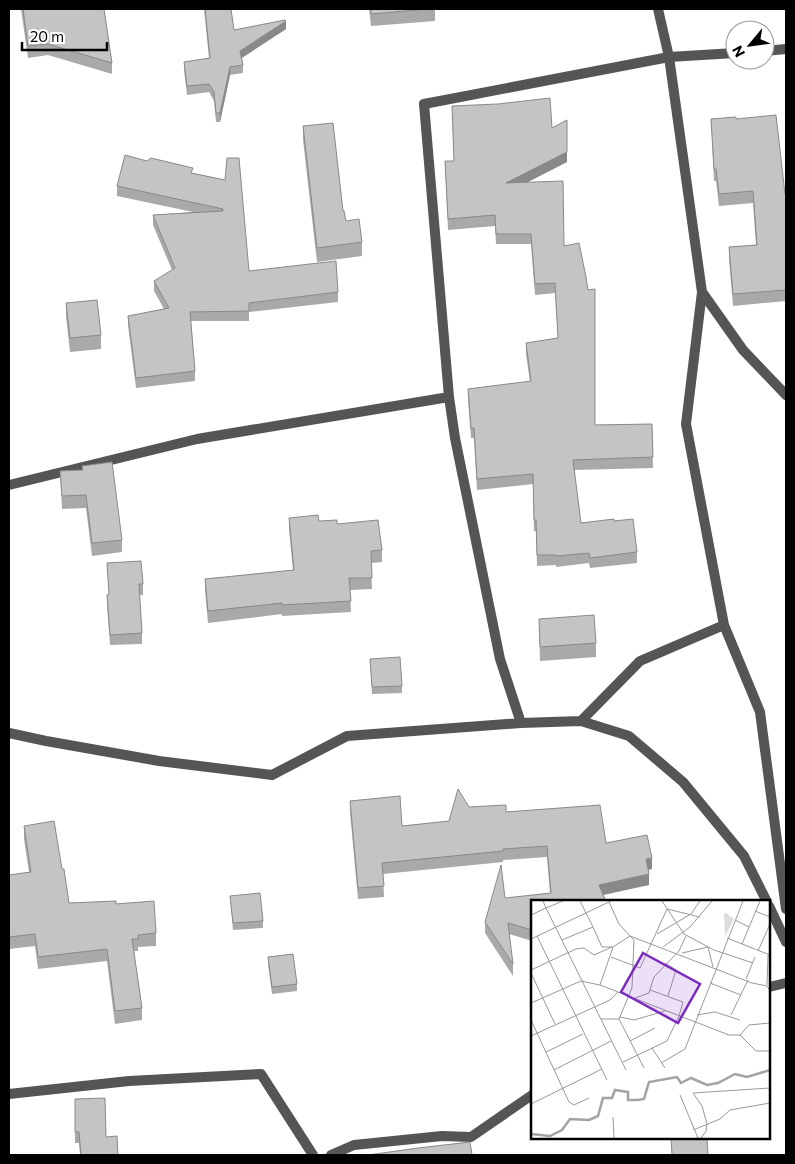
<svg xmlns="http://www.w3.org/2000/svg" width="795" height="1164" font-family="Commissioner,sans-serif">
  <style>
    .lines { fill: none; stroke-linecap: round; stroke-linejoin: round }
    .minor { stroke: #555; stroke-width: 10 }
    .wall { fill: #a9a9a9 }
    .shaded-wall { fill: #898989 }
    .building { fill: #c4c4c4; stroke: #898989 }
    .inset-river { fill: none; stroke: #a3a3a3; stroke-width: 2.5 }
    .inset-road { fill: none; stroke: #999; stroke-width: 1 }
    .view { fill: #7b2cbf; fill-opacity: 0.15; stroke: #7b2cbf; stroke-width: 2.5 }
    .inset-edge { fill: none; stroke: #000; stroke-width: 2.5 }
  </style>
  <rect width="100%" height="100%" fill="#fff"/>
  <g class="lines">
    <path class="minor" d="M658,9L669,57L702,292L686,424L724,625L760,712L786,909
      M765,51L786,49
      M702,292L743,350L786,395
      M9,485L197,439L449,397
      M581,721L640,661L724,625
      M521,723L500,659L455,438L449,397L424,104L669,57L735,53
      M9,733L46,741L159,761L272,775L347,736L521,723L581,721L629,736L683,782L744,856L767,902
      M769,906L786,942
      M769,987L786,983
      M9,1094L129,1081L261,1074L313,1155
      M331,1155L354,1145L442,1136L471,1137L532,1095"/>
  </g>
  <path class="wall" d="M21,9H104L112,63V74L48,55L28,58Z
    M204,9H231L234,30L286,29L242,58L243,65V73L230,75L220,122H216L214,101L209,92L187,95L184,70V62L209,58Z
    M369,9H435V21L371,26Z
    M452,106L552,128L567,162L528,182L564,246L595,425L652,424L653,468L574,470L581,523L614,521L637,552V563L590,568L589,563L556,567V565L537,566L536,531H534L533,484L477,490L474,438H471L468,399V389L530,382L526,354V343L558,338L555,293L535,295L531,244H496L495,226L448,230L445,161H454Z
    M711,119H736L785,194L786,193V301L733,306L729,259V247L756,245L753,203L719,206L716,181H714Z
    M303,126L343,211L346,221L362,242V256L317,262L303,140Z
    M193,173L225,180L249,271L338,292V302L249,312V321H191L195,371V381L136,388L128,325V316L164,309L154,291V281L172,270L153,225V215L193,212L117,196V186Z
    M66,303L101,335V349L70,352L66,316Z
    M82,466L122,540V552L92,556L86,508L62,509L60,471L82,470Z
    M289,518L319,521L337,524L382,550V562L371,563L372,589L350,590L351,612L282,616V614L208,623L205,590V579L293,570L289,530Z
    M107,563L143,584V595H139L142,633V644L110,645L107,605V595L109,594Z
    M539,619L596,643V657L540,661Z
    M370,659L402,686V693L372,694Z
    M350,801L402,826L449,821L469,807L506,812L606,843L652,869L648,870L649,885L532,902V941L509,934L513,964V976L485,933V922L505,898L550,893L547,857L503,860V862L383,874L384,897L358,899L350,812Z
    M24,826L69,903L116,904L156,933V946L138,947V951H134L142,1008V1020L115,1024L107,961L38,969L35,946L9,949V875L29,872L24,839Z
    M230,896L263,921V928L233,930Z
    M268,957L297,984V991L272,994L268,964Z
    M75,1099L106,1137L118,1155H80L79,1143H75Z"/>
  <path class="shaded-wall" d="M286,21V29L240,59V51Z
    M230,67V75L220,122V113Z
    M567,120V162L506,193V183Z
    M652,858V869L646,870V859Z
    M649,874V885L599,896V885Z"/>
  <path class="building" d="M23,9H104L112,63L48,44L28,46Z
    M205,9H231L234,30L285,20L286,21L240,51L243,65L230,67L220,113H216L214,92L209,84L187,86L184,62L210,58Z
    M371,9H428L371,14Z
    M550,98L552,128L567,120V152L506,183L563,181L564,246L579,243L586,277L588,290L595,289V425L652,424L653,457L573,460L581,523L614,519V521L633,519L637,552L590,558L589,553L556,556V555H537L536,520H534L533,474L477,479L474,428H471L468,389L531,381L526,343L558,338L555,283L535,284L531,234H496L495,215L448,219L445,161H454L452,106L498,104Z
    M776,115L785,194L786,193V290L733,294L729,247L757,245L753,191L719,194L716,169H714L711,119L736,117V119Z
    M333,123L343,211H344L346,221L359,219L362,242L317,248L303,126Z
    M125,155L147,161L151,158L193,168L191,173L225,180L227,158H239L249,271L336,261L338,292L249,303V311L190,312L195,371L136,378L128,316L169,308L154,281L175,268L153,215L223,211V209L117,186Z
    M97,300L101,335L70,338L66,303Z
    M112,462L122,540L92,543L86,495L62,496L60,471L83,470L82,466Z
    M318,515L319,521L337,520V524L378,520L382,550L371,551L372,578H349L351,601L282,605V603L208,611L205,579L294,570L289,518Z
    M141,561L143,584H139L142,633L110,635L107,595L109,594L107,563Z
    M594,615L596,643L540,647L539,619Z
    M400,657L402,686L372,687L370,659Z
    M458,789L469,807L506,805V812L600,805L606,843L647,835L652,858L646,859L649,874L599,885L606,902H532V930L508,923L513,964L485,922L501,865L505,898L551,893L547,846L503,849V851L382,863L384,886L358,888L350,801L400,796L402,826L449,821Z
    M54,821L62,869H64L69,903L116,901V904L154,901L156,933L138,935V939H132L142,1008L115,1011L107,949L38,957L35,934L9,937V875L31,872L24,826Z
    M260,893L263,921L233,923L230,896Z
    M293,954L297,984L272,987L268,957Z
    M105,1098L106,1137L117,1136L118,1155H81L79,1132H75V1099Z
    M671,1138H707L708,1155H672Z
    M470,1142L472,1155H368L418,1148Z"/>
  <g transform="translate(531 900)">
    <rect width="239" height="239" fill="#fff"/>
    <path d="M195,13L203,19L194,36L193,14Z" fill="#dcdcdc"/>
    <path class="inset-river" d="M0,234L19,236L31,230L39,219L58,220L67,216L72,198H81L84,190L97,192V200H107L113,199L118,182L146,177L150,183L160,178L176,185L187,183L204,174L216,177L239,170"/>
    <path class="inset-road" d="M12,1L15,8L32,1M131,1L153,34L183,50L222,63M78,2L88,24L99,36L221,83L236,86L239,91M224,11L239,17M0,15L15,8L95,170M204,20L218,27M62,27L71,47H82L99,36L103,40L101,88L88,119M126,34L160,14L169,1M6,36L76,180M196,38L239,55M0,39L80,1M31,40L62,27L49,1M211,44L229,1M132,47L159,27L181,1M227,51L239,24M151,53L177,47L182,67M80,57L109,68L136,9L169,17M134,63L145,70L137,96M0,70L45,49L53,48L63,55L81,47M0,73L24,124M215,79L224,57M179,83L210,95M69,85L82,47M236,85L237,55M104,98L118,93L123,77L148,51L155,36M0,103L50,81L69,85L198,135H209L218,125L239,123M166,115L184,112L209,120M200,115L217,80M89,117L103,120L134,111M70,119H88L113,168M0,120L38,202L43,205L58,198M209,135L225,151H239M0,136L79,100L87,92M99,141L124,128M121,148L134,168M15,152L52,134M92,162L136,141L148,116L152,102L119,90M130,163L154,149L212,1M23,170L80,141M162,193L239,188M162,193L171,206L176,224L175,231L170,238M149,195L167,238M0,204L71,169M82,217L83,238M162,230L189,219L199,210L239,203"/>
    <path class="view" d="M112,53L169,84L147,123L90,92Z"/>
    <rect width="239" height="239" class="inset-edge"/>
  </g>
  <rect width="795" height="1164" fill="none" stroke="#000000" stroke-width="20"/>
  <g transform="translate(750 45) rotate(241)"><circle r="24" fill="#ffffff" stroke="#999999"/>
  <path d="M0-4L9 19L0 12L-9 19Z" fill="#000000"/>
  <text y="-8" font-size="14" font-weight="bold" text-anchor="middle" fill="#000000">N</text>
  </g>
  <path d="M22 42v8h85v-8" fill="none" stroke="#000000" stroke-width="2.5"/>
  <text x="30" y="42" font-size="15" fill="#000000" stroke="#ffffff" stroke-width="4" paint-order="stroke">20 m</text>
</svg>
